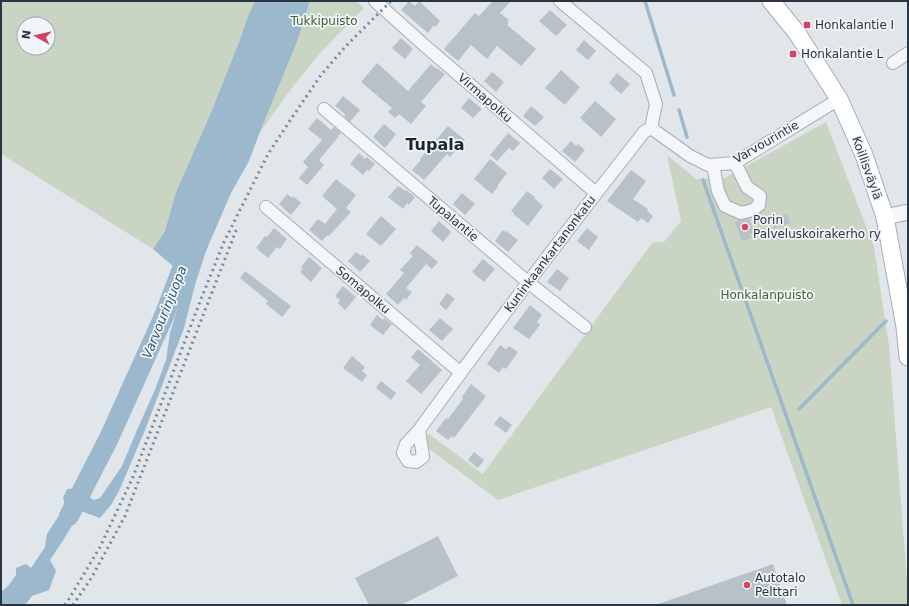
<svg xmlns="http://www.w3.org/2000/svg" width="909" height="606" font-family="'DejaVu Sans',sans-serif">
  <style>
    .green { fill: #c9d5c2; fill-rule: evenodd }
    .water { fill: #9bb8cc }
    .lines { fill: none; stroke-linecap: round; stroke-linejoin: round }
    .stream { stroke: #9bb8cc; stroke-width: 3.5 }
    .river { stroke: #9bb8cc; stroke-width: 20 }
    .building { fill: #b8c0c8 }
    .minor-casing { stroke: #a6adb5; stroke-width: 14 }
    .tertiary-casing { stroke: #a6adb5; stroke-width: 17 }
    .secondary-casing { stroke: #a6adb5; stroke-width: 19 }
    .minor { stroke: #f4f6f9; stroke-width: 12 }
    .tertiary { stroke: #f4f6f9; stroke-width: 15 }
    .secondary { stroke: #fff; stroke-width: 17 }
    .rail { stroke: #7a8795; stroke-width: 3; stroke-dasharray: 2 4; stroke-linecap: butt }
    .poi-dot { fill: #d44266; stroke: #f1f5f8; stroke-width: 1.5 }
    .labels { text-anchor: middle; stroke-width: 3.5; stroke-linejoin: round; paint-order: stroke }
    .park-label { font-size: 12px; fill: #426035; stroke: #f1f5f8 }
    .poi-label { font-size: 12px; fill: #293543; stroke: #f1f5f8; text-anchor: start }
    .street-label { font-size: 12px; fill: #293543; stroke: #f1f5f8 }
    .water-label { font-size: 13px; font-style: italic; fill: #315879; stroke: #f1f5f8 }
    .district-label { font-size: 16px; font-weight: bold; fill: #1b2634; stroke: #f1f5f8 }
  </style>
  <rect width="100%" height="100%" fill="#e1e6eb"/>
  <path class="green" d="M1,1H255L248,16L241,37L210,115L176,192L165,231L153,249L1,154ZM24,24H48V48H24Z
    M310,1H356L364,8L322,51L294,85L260,132L297,42Z
    M826,122L874,247L889,345L908,594V605H842L771,407L498,500L421,443L429,434L483,474L652,243L664,242L681,221L667,155L696,179L725,178Z"/>
  <path class="water" d="M255,1H310L297,42L260,132L249,161L231,193L206,251L195,285L184,328L145,430L119,491L111,505L100,518L81,511L62,542L50,560L56,571L49,590L32,596L25,605H1V592L8,586L16,575V568L26,564L31,568L45,547L47,534L60,514L65,504L63,498L67,489L76,488L94,500L100,498L122,466L137,430L154,392L166,360L170,333L187,278L153,249L165,231L176,192L210,115L241,37L248,16Z"/>
  <g class="lines">
    <path class="stream" d="M645,1L674,95
      M679,110L687,137
      M703,180L853,605
      M799,409L886,321"/>
    <path class="river" d="M69,516L109,438L164,316L190,248"/>
  </g>
  <path class="building" d="M409,1L415,6L419,1L440,21L435,27L433,26L428,33L401,10Z
    M493,1H511L500,13L509,20L507,22L509,23L507,25L536,49L521,66L497,46L487,59L471,45L458,61L444,49L475,13L479,16Z
    M550,10L567,25L556,36L539,21Z
    M401,38L413,49L405,59L392,48Z
    M584,40L596,51L588,60L576,50Z
    M377,63L408,91L431,64L436,69L437,68L445,74L421,102L426,106L411,124L399,114L395,118L388,112L392,108L361,82Z
    M561,70L580,87L565,105L545,88Z
    M492,72L504,82L496,92L484,81Z
    M617,73L630,84L621,94L609,83Z
    M343,96L360,110L350,122L344,116L345,114L335,106Z
    M469,98L482,109L473,118L461,108Z
    M595,101L616,119L601,137L580,118Z
    M531,106L544,117L535,126L523,116Z
    M317,118L331,130L334,127L341,133L338,136H339L319,160L324,165L307,185L299,178L308,167L303,162L322,140L308,129Z
    M384,124L396,134L385,148L373,137Z
    M448,126L465,140L450,157L447,154L424,180L412,170L421,160L420,159Z
    M508,133L520,143L513,151L509,148L497,161L490,155Z
    M571,141L576,146L578,144L585,150L575,162L562,151Z
    M359,153L365,159L367,157L375,164L369,171L367,170L363,175L350,164Z
    M490,159L507,173L497,186L498,187L492,194L474,179Z
    M550,169L563,179L554,189L542,178Z
    M631,170L646,181L633,199L648,209L647,211L653,216L648,223L641,218L638,222L607,201Z
    M336,179L356,195L346,208L351,212L329,236L327,235L322,241L309,230L318,219L325,224L337,209L322,196Z
    M398,186L405,191L406,190L415,197L409,205L407,203L403,209L388,197Z
    M527,191L535,197L534,198L543,206L528,226L513,214L514,213L511,211Z
    M462,193L475,204L465,215L453,204Z
    M287,194L292,198L293,196L301,203L291,215L279,204Z
    M787,214L790,223L774,228L772,220Z
    M381,216L396,229L381,246L366,234Z
    M749,219L754,233L750,235L752,238L742,241L735,222L739,220H743Z
    M439,221L451,232L443,242L431,231Z
    M274,228L287,239L280,249L277,247L268,258L256,248L265,236L267,237Z
    M587,228L598,237L589,250L577,241Z
    M503,230L505,232L506,231L518,240L508,252L495,241Z
    M417,245L438,262L432,269L426,264L406,288L412,292L406,300L404,298L398,305L386,294L404,273L400,270L413,256L410,253Z
    M356,252L361,256L362,254L370,261L360,272L348,261Z
    M309,257L322,268L311,282L300,272L303,268L301,267Z
    M483,259L495,269L484,282L472,272Z
    M557,269L569,278L560,291L547,282Z
    M245,271L291,306L282,317L266,304L268,301L240,278Z
    M343,286L356,297L345,310L338,303L340,300L335,296Z
    M447,293L455,299L446,310L439,304Z
    M530,305L542,315L537,322L540,325L529,339L513,328Z
    M377,315L383,320L384,318L392,324L383,335L370,325Z
    M440,318L453,329L442,341L429,330Z
    M500,345L506,349L509,346L518,352L506,369L503,367L499,373L487,364Z
    M418,349L442,370L421,394L406,381L420,365L411,357Z
    M352,356L365,367L362,371L367,375L362,382L343,368Z
    M381,381L396,393L391,400L376,388Z
    M471,384L486,396L454,438L452,436L448,440L436,431L446,418L448,419L463,399L462,397Z
    M500,416L512,425L506,433L494,424Z
    M474,452L484,460L478,468L468,460Z
    M438,536L458,576L401,605H369L355,578Z
    M773,564L787,605H659L658,604Z"/>
  <g class="lines">
    <defs>
      <path id="minor" d="M375,1L424,45L596,193
        M893,63L908,53
        M324,109L529,283L585,327
        M651,128L690,156L708,165L735,163L839,99
        M713,165L718,191L725,206L741,213L753,210L759,205L760,196L747,187L735,163
        M266,207L461,373
        M419,430L406,444L403,453L408,461L416,462L423,457L419,430C492,329 567,230 644,132L651,128L656,104L646,73L560,1"/>
      <path id="tertiary" d="M885,217L908,212"/>
      <path id="secondary" d="M771,1L797,33L839,99L864,155L885,217L905,327L908,357"/>
    </defs>
    <use href="#minor" class="minor-casing"/>
    <use href="#tertiary" class="tertiary-casing"/>
    <use href="#secondary" class="secondary-casing"/>
    <use href="#minor" class="minor"/>
    <use href="#tertiary" class="tertiary"/>
    <use href="#secondary" class="secondary"/>
    <path class="rail" d="M65,605L69,599L100,547L133,477L201,299L224,242L268,154L291,119L321,75L346,46L391,1
      M73,605L92,577L125,516L237,228"/>
  </g>
  <g class="poi-dot">
    <rect x="803" y="21" width="8" height="8" rx="2"/>
    <rect x="789" y="50" width="8" height="8" rx="2"/>
    <circle cx="745" cy="227" r="4"/>
    <circle cx="747" cy="585" r="4"/>
  </g>
  <g class="labels">
    <g class="park-label">
      <text x="324" y="25">Tukkipuisto</text>
      <text x="767" y="299">Honkalanpuisto</text>
    </g>
    <g class="poi-label">
      <text x="815" y="29">Honkalantie I</text>
      <text x="801" y="58">Honkalantie L</text>
      <text x="753" y="224">Porin<tspan x="753" dy="14">Palveluskoirakerho ry</tspan></text>
      <text x="755" y="582">Autotalo<tspan x="755" dy="14">Pelttari</tspan></text>
    </g>
    <g class="street-label">
      <text transform="translate(485 98) rotate(41)" y="4">Virmapolku</text>
      <text transform="translate(766 142) rotate(-30)" y="4">Varvourintie</text>
      <text transform="translate(867 168) rotate(70)" y="4">Koillisväylä</text>
      <text transform="translate(453 219) rotate(40)" y="4">Tupalantie</text>
      <text transform="translate(550 254) rotate(-53)" y="4">Kuninkaankartanonkatu</text>
      <text transform="translate(363 290) rotate(40)" y="4">Somapolku</text>
    </g>
    <g class="water-label">
      <text transform="translate(164 312) rotate(-68)" y="5">Varvourinjuopa</text>
    </g>
    <g class="district-label">
      <text x="435" y="150">Tupala</text>
    </g>
  </g>
  <rect width="909" height="606" fill="none" stroke="#293543" stroke-width="4"/>
  <g transform="translate(36 36) rotate(278)"><circle r="19" fill="#f1f5f8" stroke="#a1a8b0"/>
  <path d="M0-3L7 15L0 10L-7 15Z" fill="#d44266"/>
  <text y="-6" font-size="11" font-weight="bold" text-anchor="middle" fill="#293543">N</text>
  </g>
</svg>
